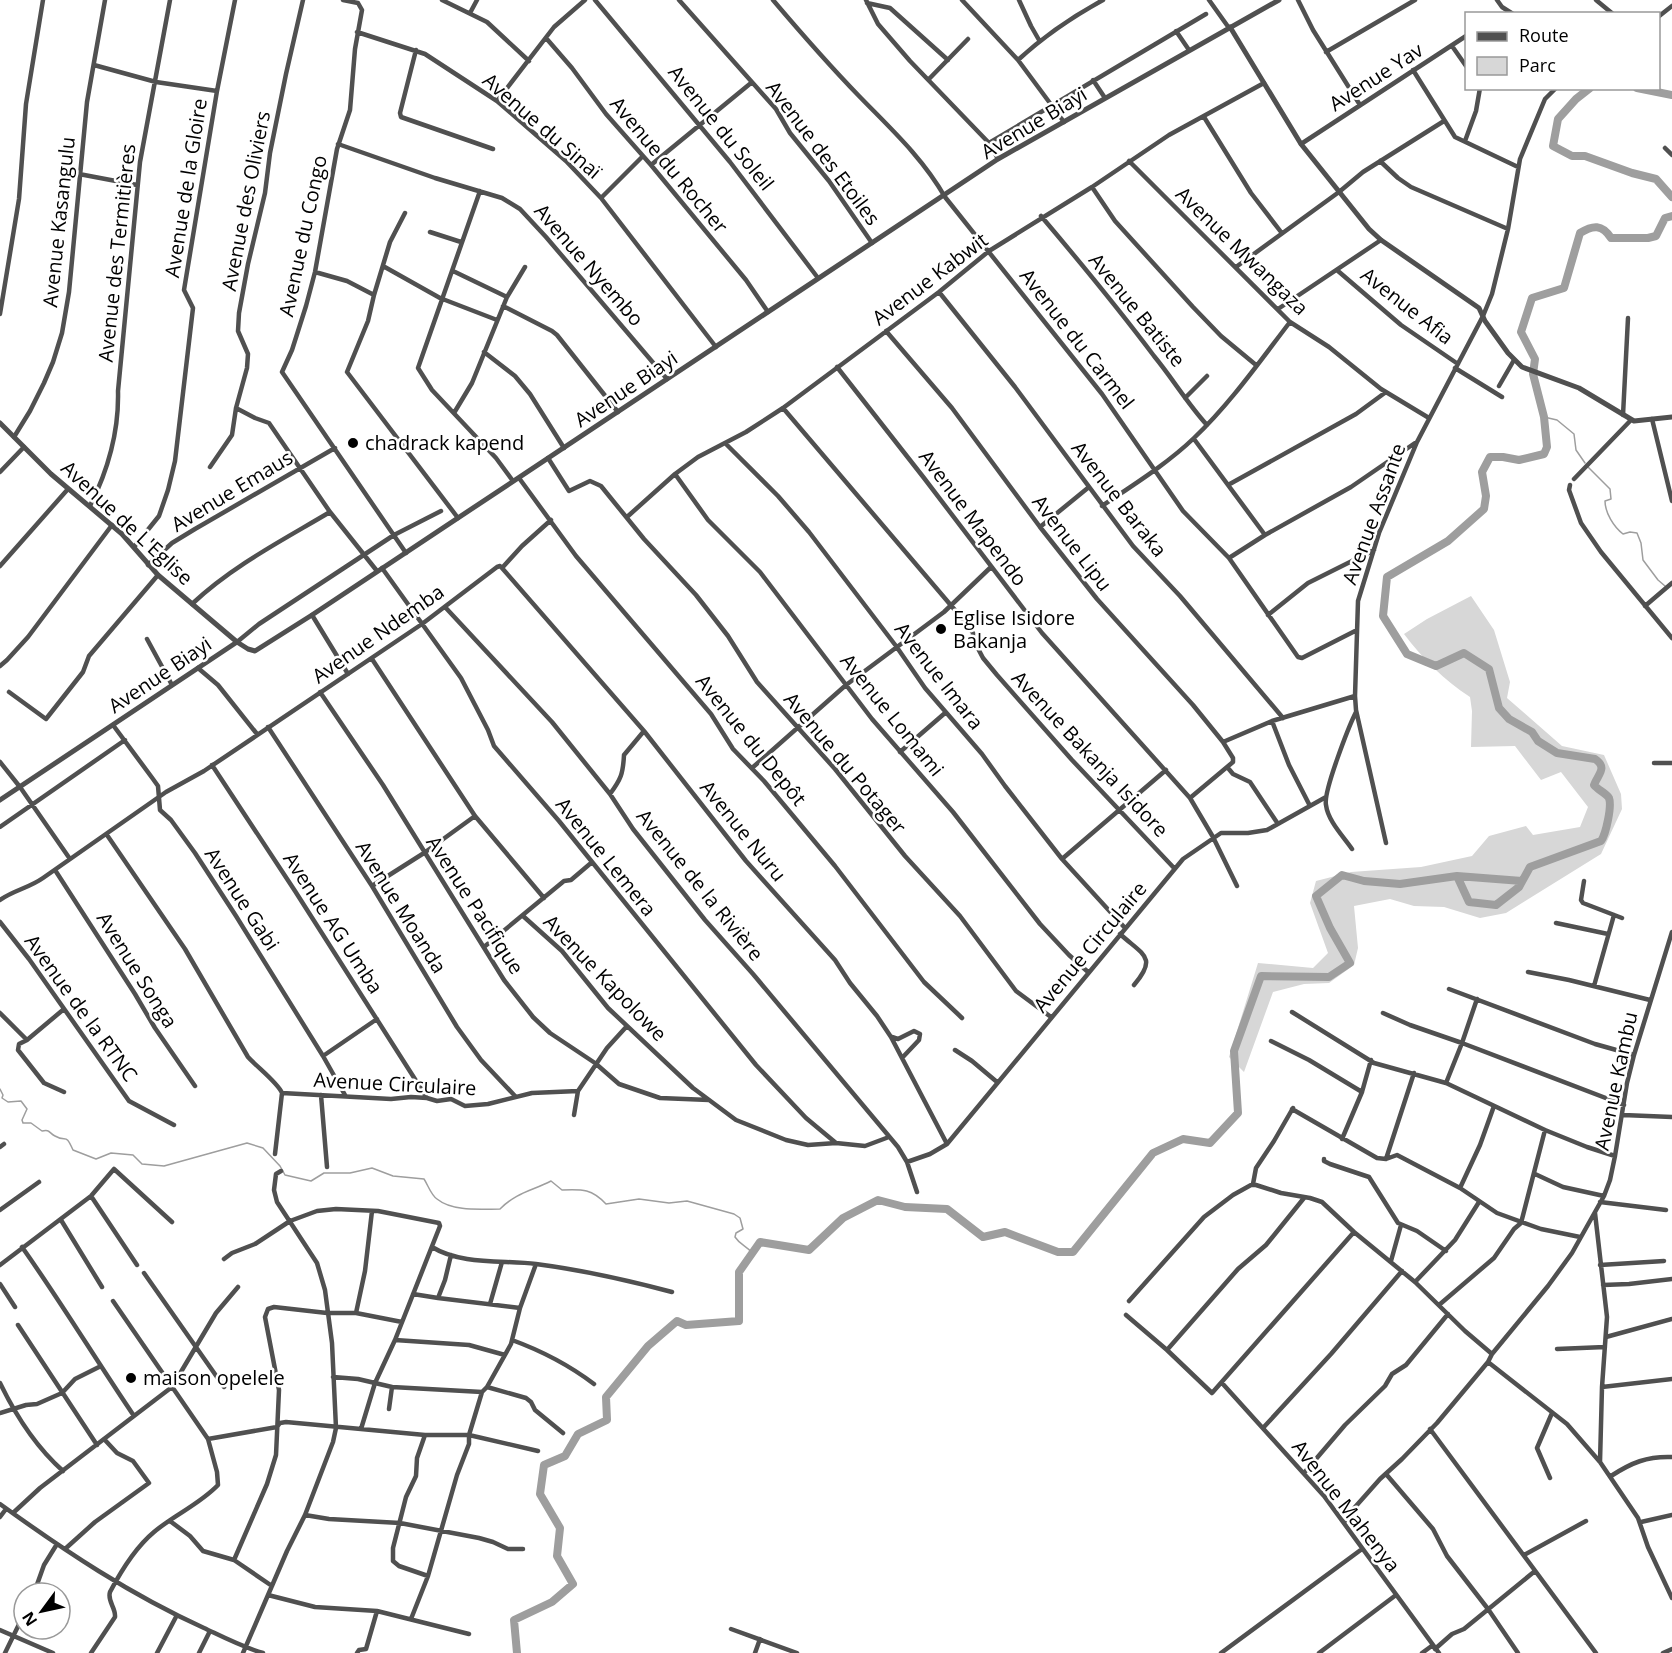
<svg xmlns="http://www.w3.org/2000/svg" width="1672" height="1653" font-family="'Open Sans',sans-serif">
  <style>
    .green { fill: #d7d7d7 }
    .lines { fill: none; stroke-linecap: round; stroke-linejoin: round }
    .stream { stroke: #9e9e9e; stroke-width: 1.5 }
    .river { stroke: #9e9e9e; stroke-width: 8 }
    .minor { stroke: #505050; stroke-width: 4.5 }
    .tertiary { stroke: #505050; stroke-width: 5 }
    .poi-dot { fill: #000; stroke: #fff; stroke-width: 2 }
    .labels { text-anchor: middle; stroke-width: 5; stroke-linejoin: round; paint-order: stroke }
    .street-label { font-size: 20px; fill: #000; stroke: #fff }
    .poi-label { font-size: 20px; fill: #000; stroke: #fff; text-anchor: start }
  </style>
  <rect width="100%" height="100%" fill="#fff"/>
  <path class="green" d="M1471,596L1494,630L1510,682L1507,698L1562,746L1604,755L1621,794L1622,809L1601,854L1506,913L1480,918L1444,907L1414,906L1390,899L1354,906L1358,948L1354,965L1329,983L1304,984L1273,992L1244,1072L1229,1057L1258,963L1313,968L1328,953L1310,903L1316,881L1351,872L1421,867L1472,856L1489,836L1526,826L1533,835L1580,827L1588,807L1561,772L1541,780L1515,746L1471,747L1472,711L1470,697C1444,680 1423,659 1404,634L1427,619Z"/>
  <g class="lines">
    <path class="stream" d="M1544,417L1557,420L1574,434L1576,450L1585,463
      M1588,467L1610,489L1611,499L1605,501C1605,513 1614,527 1623,534L1630,532L1637,533L1641,543L1643,560L1658,580L1665,586
      M0,1089L3,1095L2,1098L8,1102L21,1101L27,1109L22,1120L23,1123H31L42,1131C50,1129 49,1133 55,1136C67,1143 65,1132 73,1150L96,1159L111,1153L133,1155L142,1164L164,1166L247,1143L263,1148L280,1166L285,1175L311,1181L324,1173H350L372,1168L393,1176L424,1179C428,1185 431,1195 437,1199C453,1212 481,1209 500,1209C517,1192 532,1191 551,1181L562,1190C583,1189 592,1189 606,1204L639,1199L669,1203L687,1201L734,1214L740,1218L743,1229L736,1233L735,1237C741,1246 747,1246 752,1253"/>
    <path class="river" d="M1590,88L1576,99L1558,119L1553,146L1572,156H1585L1632,173L1656,179L1672,197
      M1637,88L1672,95
      M1457,876L1522,881
      M517,1653L514,1620L552,1602L573,1584L557,1556L560,1528L540,1494L544,1465L565,1456L578,1434L607,1420L606,1397L648,1346L677,1321L686,1325L739,1321V1272L760,1242L809,1250L843,1218L878,1200L905,1207L947,1209L983,1237L1005,1232L1058,1252H1073L1153,1153L1183,1139L1210,1143L1238,1113L1234,1051L1261,976L1329,977L1350,963L1330,928L1316,896L1342,875L1364,881L1400,884L1457,876L1469,902L1496,905L1519,887L1530,867L1601,841C1606,834 1612,806 1609,798C1606,793 1598,790 1594,785C1598,774 1608,768 1595,759L1557,753L1538,741L1532,732L1509,719L1499,708L1489,669L1464,653L1436,666L1407,654L1383,616L1387,577L1448,541L1484,509L1486,496L1482,472L1490,457H1503L1519,460L1544,454L1547,447L1544,417L1533,374L1535,359L1521,332L1532,298L1564,288L1580,233C1593,225 1602,224 1611,238H1648L1656,236L1665,218L1672,216"/>
    <path class="minor" d="M343,0L358,3L362,10L355,49L350,110L337,149L315,272L306,306L292,350L282,372L406,553
      M442,0L487,22L529,61
      M595,0L730,162L818,278
      M679,0L776,109L790,133L829,181L872,243
      M773,0C801,33 829,65 859,96C890,128 922,157 945,197L1102,394L1183,511L1229,558L1298,657L1302,658L1357,630
      M866,0L878,24L910,61L989,143L998,159
      M962,0L1018,60L1064,122
      M1019,0L1031,26L1039,40
      M1209,0L1229,28
      M1298,0L1313,30L1360,105
      M1497,0L1502,7L1513,14
      M1596,0L1613,14
      M867,3L890,8L948,60
      M470,13L477,0
      M1658,17L1672,6
      M1176,31L1189,50
      M357,32L425,54L497,101L566,161L601,198L716,347
      M546,38L572,68L606,114L651,165L746,280L768,312
      M1452,46L1466,66
      M416,50L400,113L401,117L493,149
      M1326,52L1415,0
      M1018,60C1044,36 1072,17 1103,0
      M94,65L156,82L217,91
      M1413,70L1455,137L1518,167
      M929,79L968,39
      M1093,80L1105,98
      M497,101L554,27L585,0
      M1204,117L1251,193L1281,232
      M1465,141L1476,111L1480,88
      M989,143L1206,14
      M338,144L435,178L502,198L520,209L546,237L667,379
      M1301,144L1466,36
      M1665,148L1672,155
      M1129,161L1290,322L1329,347L1381,389L1429,418
      M1380,161L1398,178L1411,187L1508,229
      M651,165L751,83
      M79,174L137,185
      M1092,187L1115,221L1193,307L1221,336L1256,365
      M480,191L418,368L432,390L496,458L513,481
      M601,198L643,156
      M405,213L390,242L374,295L368,321L347,372L458,518
      M1041,216C1080,262 1118,308 1154,356C1173,379 1187,403 1207,425
      M430,232L461,242
      M383,266L440,298L497,320
      M1236,267L1339,192L1363,172L1444,121
      M453,271L507,297
      M1338,271L1401,325L1458,364
      M315,272L347,281L374,295
      M939,292L1015,387L1133,546L1180,596L1283,718
      M503,306L552,331L557,335L618,412
      M1278,309L1381,240
      M0,314L19,199L26,104L43,0
      M886,331L952,408L1040,527L1097,599L1193,705L1223,742L1233,758V762L1190,798
      M484,352L515,376L530,394L564,448
      M837,367L924,478L1042,633L1190,798L1213,837L1237,886
      M1455,368L1502,397
      M1499,386L1514,360
      M1185,398L1207,376
      M236,408L255,418L269,423L330,512L377,571
      M783,408L960,616L973,633V639L983,658L997,675L1072,760L1174,868
      M454,413L472,383L507,297L525,267
      M1623,415L1628,318
      M1652,419L1672,501
      M14,437L30,411L44,383L53,362L62,333L69,292L87,102L105,0
      M1194,439L1265,535
      M726,444L778,496L809,532L896,646L925,688L982,754L1005,786L1062,859L1125,928
      M548,458L569,491L590,481L601,486L644,539L696,595L728,636L757,682L835,769L905,856L960,916L1016,991L1051,1017
      M210,467L232,435L236,408L247,368L248,354L238,331L239,313L248,264L265,193L270,153L286,74L303,0
      M0,472L24,447
      M675,474L708,520L760,572L872,719L953,812L1040,924L1069,955L1088,972
      M519,478L576,556L711,714L733,749L764,781L835,866L924,982L962,1018
      M1574,479L1631,420
      M1228,485L1356,414L1386,392
      M1570,485L1569,490L1581,523L1601,552L1672,638
      M90,506C108,470 119,431 118,391L140,162L170,0
      M1102,506C1133,485 1167,464 1194,438C1230,404 1260,361 1290,322
      M627,517L675,474L698,457L746,432L783,408L939,292L989,251L1092,187L1169,135L1264,83
      M1040,527L1089,487
      M134,547L159,516L168,490L175,461L193,308L184,290L217,91L235,0
      M1229,558L1265,535L1351,487L1415,443
      M148,565L172,543L195,529L335,448
      M0,566L68,489
      M382,568L461,678L488,730L494,746L559,821L756,1065L806,1118L836,1143
      M502,568L644,731L746,861L835,960L850,983L877,1016L891,1037L947,1144
      M192,604C232,566 283,540 330,512
      M1645,606L1672,583
      M445,607L552,722L610,794L633,829L705,920L753,974L898,1147L907,1162L917,1192
      M312,615L348,674
      M1268,615L1308,583L1374,550
      M147,639L172,685
      M237,642L259,624L394,535L441,511
      M372,659L475,816L544,898
      M0,666L7,660L28,637L112,525
      M198,668L218,685L257,734
      M9,692L46,719L83,672L89,656L158,575
      M320,692L383,785L504,980L533,1017L550,1033L595,1063L619,1084L660,1098L709,1100
      M1272,721L1289,765L1310,806
      M113,725L153,779L158,786L160,810L171,820L195,853L236,916L323,1056L345,1095
      M268,727L372,886L457,1027L481,1060L515,1096
      M1223,742L1272,721L1355,696
      M900,752L945,713
      M0,762L20,787L70,859
      M1654,763H1672
      M212,765L295,891L427,1098
      M752,768L846,685L944,612L991,567
      M1228,768L1233,774L1250,782L1278,824
      M610,794C621,779 623,774 624,755L644,731
      M0,827L125,740
      M107,835L185,949L248,1057C257,1067 278,1083 282,1093L275,1154
      M1386,843L1356,710L1355,696L1358,601L1379,533L1417,442L1483,316L1492,294L1508,229L1520,159L1545,99L1556,88
      M1352,849C1343,836 1328,821 1326,805C1323,792 1349,726 1356,712
      M1062,859L1166,770
      M55,870L135,994L155,1028L195,1086
      M1584,881L1581,900L1583,903L1622,918
      M372,886L424,853L475,816
      M0,900C14,890 29,888 43,878L166,792L204,771L422,624L497,567L500,566L502,568L522,546L551,520
      M523,916L562,951L608,1008L693,1088L736,1120L786,1140L808,1145L836,1143L865,1146L889,1137
      M0,922L29,959L129,1101L174,1125
      M1556,923L1608,934
      M1120,934C1143,955 1158,957 1134,985
      M484,947L564,881L571,880L591,863
      M1528,972L1569,980L1650,1000
      M1594,986L1614,915
      M1449,989L1595,1044L1634,1055
      M1292,1012L1374,1063L1446,1083L1545,1130L1587,1147L1615,1156
      M0,1013L27,1040L64,1009
      M1383,1013L1410,1025L1462,1043L1624,1105
      M892,1037L898,1039L914,1031L920,1034L919,1040L902,1058
      M27,1040L19,1044L18,1050L44,1083L64,1092
      M1271,1041L1309,1060L1362,1092
      M955,1050L972,1061L997,1082
      M323,1056L377,1019
      M1446,1083L1462,1043L1477,999
      M282,1093L391,1099L411,1097L427,1098L437,1101L451,1099L465,1106L488,1104L532,1093L578,1091
      M321,1095L327,1167
      M1292,1109L1377,1158L1386,1159L1397,1155L1460,1188L1497,1213L1541,1229L1580,1237
      M574,1115L578,1091L607,1048L627,1026
      M1623,1115L1672,1117
      M1342,1139L1362,1092L1371,1060
      M0,1147L4,1144
      M1324,1159V1161L1330,1164L1369,1177L1398,1223L1417,1231L1446,1251
      M1386,1159L1414,1073
      M907,1162L930,1154L947,1144L1183,859L1221,833H1248L1267,830L1326,797
      M1535,1174L1563,1187L1604,1196
      M1253,1184L1256,1168L1274,1141L1293,1108
      M1460,1188L1480,1145L1494,1106
      M91,1196L137,1265
      M1600,1202L1666,1210
      M0,1210L39,1182
      M1595,1213L1607,1317L1602,1387L1600,1462
      M61,1220L102,1287
      M432,1247C461,1265 503,1260 536,1264C582,1270 627,1280 672,1292
      M224,1259L232,1253L255,1244L290,1221L317,1211L336,1209L378,1211L439,1223L440,1226L395,1340L375,1383L361,1429
      M1391,1261L1401,1225
      M0,1265L91,1196L114,1169L172,1222
      M1600,1265L1664,1261
      M144,1273L224,1387
      M1415,1282L1455,1240L1479,1202
      M0,1284L15,1307
      M1603,1285L1629,1284L1672,1279
      M413,1294L438,1298L445,1280L451,1255
      M438,1298L520,1308
      M1129,1301L1204,1217L1233,1195L1251,1185H1256L1281,1193L1310,1198L1322,1202L1354,1232L1415,1282L1465,1331L1492,1354
      M490,1304L502,1262
      M1439,1305L1494,1258L1514,1229L1521,1223L1545,1130
      M356,1313L402,1322
      M1126,1315L1167,1350L1212,1393L1354,1232
      M18,1325L97,1445
      M1606,1337L1672,1319
      M395,1340L469,1345L505,1355
      M512,1340C542,1351 569,1365 594,1384
      M1557,1349L1605,1347
      M1167,1350L1238,1269L1266,1245L1304,1198
      M1488,1362L1567,1424L1600,1462L1638,1518L1648,1547L1672,1598
      M333,1377L358,1379L392,1387L389,1409
      M0,1383C15,1414 37,1448 63,1471
      M1222,1383L1324,1496L1439,1653
      M392,1387L482,1392L487,1387L511,1344L520,1308L536,1264
      M487,1387L526,1398L531,1402L535,1410L563,1433
      M1602,1387L1672,1379
      M0,1413L26,1405L37,1404L62,1393L75,1379L101,1366
      M134,1416L172,1387L216,1313L238,1287
      M1263,1428L1331,1354L1402,1271
      M1430,1429L1596,1653
      M208,1439L277,1427L280,1423L286,1422L425,1435
      M1304,1473L1345,1425L1385,1386L1392,1374L1406,1365L1448,1314
      M1386,1474L1433,1529L1447,1556L1488,1609L1518,1653
      M1611,1476C1631,1463 1647,1456 1672,1457
      M1550,1478L1537,1448L1552,1413
      M0,1504C65,1551 131,1595 204,1628C223,1637 242,1647 263,1653
      M13,1513L40,1488L134,1416C96,1360 61,1302 22,1247
      M305,1515L329,1519L400,1523L479,1538L493,1542L508,1549H523
      M0,1517L6,1509
      M170,1521L190,1536L203,1551L234,1560
      M1345,1521L1348,1515L1380,1479L1402,1459L1437,1423L1488,1362L1492,1354L1548,1286L1572,1253L1604,1196L1610,1180L1615,1156L1627,1083L1634,1055L1672,932
      M1641,1522L1672,1515
      M65,1549L95,1522L149,1483L133,1461L117,1453L104,1439
      M1524,1555L1586,1521
      M428,1576L399,1566L393,1561V1548L406,1497L416,1476L417,1458L425,1435H469L538,1451
      M272,1586L234,1560L267,1484L276,1455L279,1390L265,1317L268,1309L274,1307L327,1313H356L365,1271L372,1211
      M34,1593L44,1565L57,1544
      M268,1595L315,1607L377,1611L469,1634
      M411,1619L428,1576L457,1475L469,1444V1435L482,1392
      M731,1629L797,1653
      M0,1630L53,1653
      M1435,1649L1452,1634L1464,1629L1535,1571
      M5,1653L24,1614
      M91,1653L115,1617C116,1608 107,1601 110,1592C121,1571 136,1547 154,1532C174,1515 200,1504 218,1485L217,1472L208,1439L113,1301
      M157,1653L177,1615
      M199,1653L210,1631
      M243,1653L287,1551L305,1515L333,1442L336,1428L332,1343L325,1290L317,1263L277,1202L274,1190L276,1174L281,1171
      M357,1653L359,1650L366,1649L377,1611
      M755,1653L760,1639
      M1221,1653L1362,1549
      M1319,1653L1396,1595
      M1422,1653L1433,1645
      M1663,1653L1672,1649"/>
    <path class="tertiary" d="M1230,27L1301,144L1369,229L1381,240L1479,308L1485,321L1508,353L1522,367L1579,388L1634,421L1672,417
      M0,423L51,474L122,534L158,575L237,642L248,649L255,651L312,615L998,159L1279,0
      M0,800L237,642"/>
  </g>
  <g class="poi-dot">
    <circle cx="353" cy="443" r="6"/>
    <circle cx="941" cy="629" r="6"/>
    <circle cx="131" cy="1378" r="6"/>
  </g>
  <g class="labels">
    <g class="street-label">
      <text transform="translate(1376 77) rotate(-33)" y="7">Avenue Yav</text>
      <text transform="translate(1034 123) rotate(-31)" y="7">Avenue Biayi</text>
      <text transform="translate(542 126) rotate(41)" y="7">Avenue du Sinaï</text>
      <text transform="translate(721 128) rotate(51)" y="7">Avenue du Soleil</text>
      <text transform="translate(823 153) rotate(53)" y="7">Avenue des Etoiles</text>
      <text transform="translate(669 165) rotate(50)" y="7">Avenue du Rocher</text>
      <text transform="translate(186 188) rotate(-81)" y="7">Avenue de la Gloire</text>
      <text transform="translate(246 201) rotate(-79)" y="7">Avenue des Oliviers</text>
      <text transform="translate(59 222) rotate(-84)" y="7">Avenue Kasangulu</text>
      <text transform="translate(303 236) rotate(-78)" y="7">Avenue du Congo</text>
      <text transform="translate(1242 251) rotate(44)" y="7">Avenue Mwangaza</text>
      <text transform="translate(117 253) rotate(-84)" y="7">Avenue des Termitières</text>
      <text transform="translate(589 265) rotate(49)" y="7">Avenue Nyembo</text>
      <text transform="translate(930 279) rotate(-37)" y="7">Avenue Kabwit</text>
      <text transform="translate(1407 306) rotate(38)" y="7">Avenue Afia</text>
      <text transform="translate(1137 310) rotate(51)" y="7">Avenue Batiste</text>
      <text transform="translate(1077 339) rotate(52)" y="7">Avenue du Carmel</text>
      <text transform="translate(626 389) rotate(-34)" y="7">Avenue Biayi</text>
      <text transform="translate(232 491) rotate(-31)" y="7">Avenue Emaus</text>
      <text transform="translate(1119 499) rotate(52)" y="7">Avenue Baraka</text>
      <text transform="translate(1374 514) rotate(-70)" y="7">Avenue Assante</text>
      <text transform="translate(973 518) rotate(53)" y="7">Avenue Mapendo</text>
      <text transform="translate(127 523) rotate(43)" y="7">Avenue de L'Eglise</text>
      <text transform="translate(1072 543) rotate(52)" y="7">Avenue Lipu</text>
      <text transform="translate(378 634) rotate(-35)" y="7">Avenue Ndemba</text>
      <text transform="translate(160 675) rotate(-34)" y="7">Avenue Biayi</text>
      <text transform="translate(939 676) rotate(52)" y="7">Avenue Imara</text>
      <text transform="translate(892 715) rotate(51)" y="7">Avenue Lomami</text>
      <text transform="translate(751 740) rotate(51)" y="7">Avenue du Depôt</text>
      <text transform="translate(1090 754) rotate(47)" y="7">Avenue Bakanja Isidore</text>
      <text transform="translate(845 763) rotate(50)" y="7">Avenue du Potager</text>
      <text transform="translate(743 831) rotate(51)" y="7">Avenue Nuru</text>
      <text transform="translate(606 857) rotate(51)" y="7">Avenue Lemera</text>
      <text transform="translate(700 885) rotate(51)" y="7">Avenue de la Rivière</text>
      <text transform="translate(242 899) rotate(57)" y="7">Avenue Gabi</text>
      <text transform="translate(475 905) rotate(57)" y="7">Avenue Pacifique</text>
      <text transform="translate(401 907) rotate(58)" y="7">Avenue Moanda</text>
      <text transform="translate(333 923) rotate(57)" y="7">Avenue AG Umba</text>
      <text transform="translate(1090 947) rotate(-50)" y="7">Avenue Circulaire</text>
      <text transform="translate(137 970) rotate(58)" y="7">Avenue Songa</text>
      <text transform="translate(605 978) rotate(46)" y="7">Avenue Kapolowe</text>
      <text transform="translate(81 1008) rotate(54)" y="7">Avenue de la RTNC</text>
      <text transform="translate(1616 1081) rotate(-78)" y="7">Avenue Kambu</text>
      <text transform="translate(395 1084) rotate(3)" y="7">Avenue Circulaire</text>
      <text transform="translate(1346 1506) rotate(52)" y="7">Avenue Mahenya</text>
    </g>
    <g class="poi-label">
      <text x="365" y="450">chadrack kapend</text>
      <text x="953" y="625">Eglise Isidore<tspan x="953" dy="23">Bakanja</tspan></text>
      <text x="143" y="1385">maison opelele</text>
    </g>
  </g>
  <rect x="1465" y="12" width="195" height="78" fill="#ffffff" stroke="#999999" stroke-width="1.5"/>
  <rect x="1477" y="32" width="30" height="9" fill="#505050" stroke="#999999" stroke-width="1.5"/>
  <text x="1519" y="42" font-size="18" fill="#000000">Route</text>
  <rect x="1477" y="57" width="30" height="18" fill="#d7d7d7" stroke="#999999" stroke-width="1.5"/>
  <text x="1519" y="72" font-size="18" fill="#000000">Parc</text>
  <g transform="translate(42 1611) rotate(237)"><circle r="28" fill="#ffffff" stroke="#999999" stroke-width="1.5"/>
  <path d="M0-4.5L10 22L0 15L-10 22Z" fill="#000000"/>
  <text y="-9" font-size="16" font-weight="bold" text-anchor="middle" fill="#000000">N</text>
  </g>
</svg>
